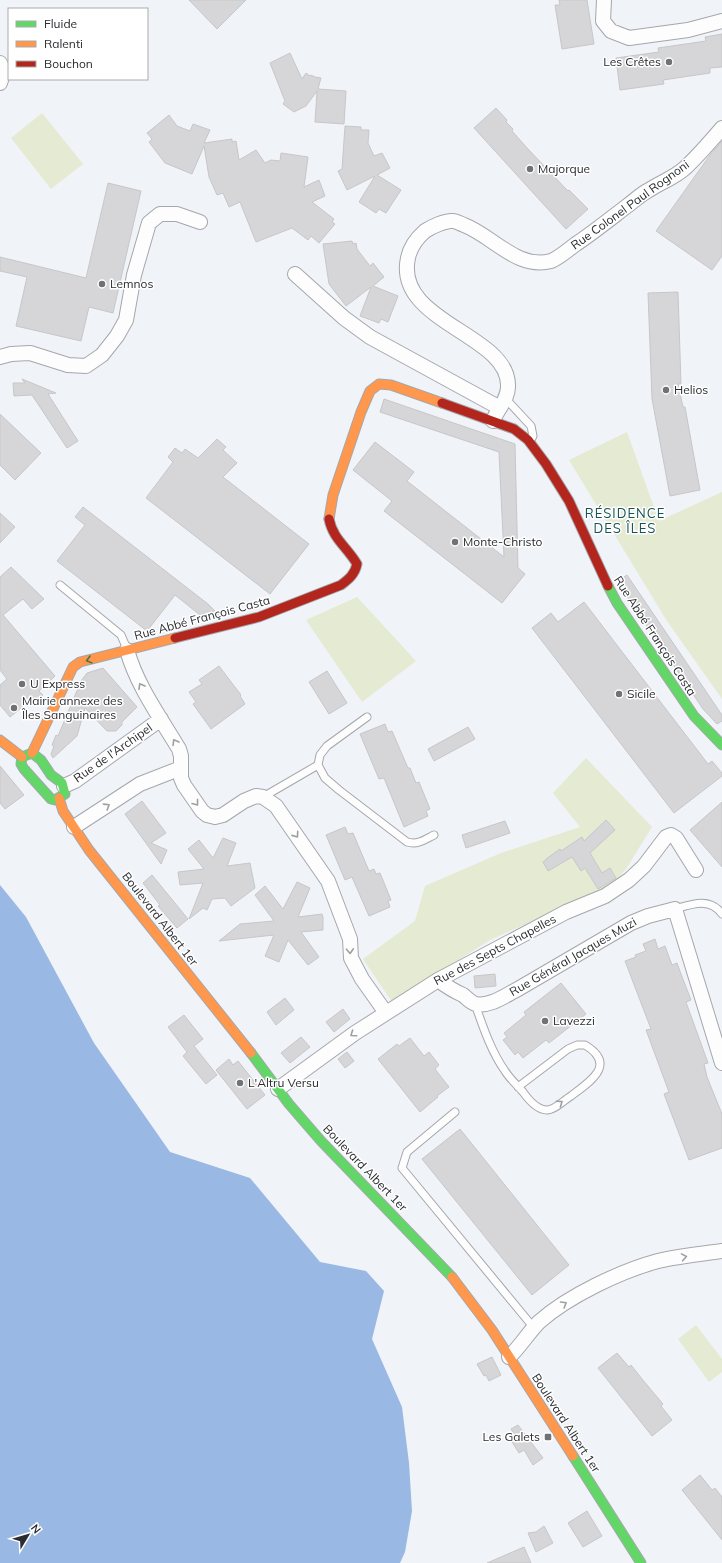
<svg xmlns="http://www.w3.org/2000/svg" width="722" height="1563" font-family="Mulish,sans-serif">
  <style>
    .green { fill: #e5ead2 }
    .water { fill: #9ab8e4 }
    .building { fill: #d6d5d8; stroke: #c7c7ca }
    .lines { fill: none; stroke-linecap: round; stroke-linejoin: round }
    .lane-casing { stroke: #a5a7ab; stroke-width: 9 }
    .street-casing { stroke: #a5a7ab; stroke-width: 16 }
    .fast-casing { stroke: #a5a7ab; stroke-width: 11 }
    .slow-casing { stroke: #a5a7ab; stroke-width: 11 }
    .jam-casing { stroke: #a5a7ab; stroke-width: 11 }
    .lane { stroke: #fdfdfe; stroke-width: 7 }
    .street { stroke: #fdfdfe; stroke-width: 14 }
    .fast { stroke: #63d668; stroke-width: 9 }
    .slow { stroke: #ff974d; stroke-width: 9 }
    .jam { stroke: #b3261e; stroke-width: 9 }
    .oneway { stroke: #447849 }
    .oneway2 { stroke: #9e9fa1 }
    .poi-dot { fill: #6f7276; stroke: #fff; stroke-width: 1.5 }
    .labels { text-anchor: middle; stroke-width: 3; stroke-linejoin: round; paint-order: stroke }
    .poi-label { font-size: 12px; fill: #2a2c30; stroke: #fff; text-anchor: start }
    .street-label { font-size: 12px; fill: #2a2c30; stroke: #fff }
    .neighbourhood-label { font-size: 13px; letter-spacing: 1px; fill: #155255; stroke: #fff }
  </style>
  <rect width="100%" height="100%" fill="#f0f3f8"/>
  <path class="green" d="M42,113L83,164L51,189L11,138Z
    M627,432L659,521L722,492V699L667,621L569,460Z
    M357,597L416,661L362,702L306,620Z
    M586,758L652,827L626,869L616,880L598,892L490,940L392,1002L363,959L415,921L425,886L501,853L580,827L553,793Z
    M696,1325L722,1359V1372L709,1382L678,1339Z"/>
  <path class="water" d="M0,885L26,917L94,1043L170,1152L250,1178L320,1262L366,1271L384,1291L372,1339L402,1407L409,1463L412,1511L405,1552L400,1563H0Z"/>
  <path class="building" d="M189,0H246L217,29Z
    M559,0H587L594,44L562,49L555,5H560Z
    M722,34V67L710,68V73L663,80L664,84L620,90L616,58L659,52L658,48L706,41L705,37Z
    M290,53L302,79L306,73L310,76L311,75L315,77L321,78L318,89L346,91L344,124L315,122L317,91L306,106L294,112L283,104L285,101L270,63Z
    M496,108L507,120L506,122L513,129L512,131L528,149L568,191L569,190L588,209L566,229L474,128Z
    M169,115L177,126L190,131L193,124L210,130L204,143L232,139V142L236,141L239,160L256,150L265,163L271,160L280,161L281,153L308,157L304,187L319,180L325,196L312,202L334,219L332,222L335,224L319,243L311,236L308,240L292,228L256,242L240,202L229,207L223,193L217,195L209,177L204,146L192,174L165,163L149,142L152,139L147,133Z
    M345,126L361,127V130H369L368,143L374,156L382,153L390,168L377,175L401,190L386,213L379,209L376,213L359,202L375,176L347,190L338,171L342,169Z
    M722,141V256L712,270L656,231L710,155Z
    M108,183L141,191L113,313L89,307L81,341L16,326L27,277L0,271V257L86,278Z
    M352,241L353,244L356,243L357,249L370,266L373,263L384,277L373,286L398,296L388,322L381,319L379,323L360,316L371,287L346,306L329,284L323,244Z
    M678,292L681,384H678L683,407H685L700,490L670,496L652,399L648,293Z
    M22,379L56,393L48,394L78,441L67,448L32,395L14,396L13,383H25Z
    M384,399L515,444L518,568L525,574L502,603L384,511L392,501L353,470L375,442L414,472L407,481L504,557L499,452L380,412Z
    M0,414L41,453L15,480L0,465Z
    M217,439L226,447L223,450L237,463L223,477L309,544L270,594L146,498L173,462L168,457L175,448L182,453L185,449L198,458Z
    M83,507L208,604L219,615L205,619L175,595L147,631L57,561L85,525L75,517Z
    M0,513L15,527L0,543Z
    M11,567L44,599L32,609L23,599L3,615L55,676L39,691L43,695L32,704L30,701L10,717L0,705V685L7,679L0,670V577Z
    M627,575L722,715V721L717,724L703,709L626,595L618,581Z
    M584,602L708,764L712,761L722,773V776L674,813L532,628L551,613L558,622Z
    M219,666L241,695L240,696L245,704L211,729L193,704L196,702L189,692L202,684L199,680Z
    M103,668L137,707L122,722V725L116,731H107L85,708L77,736L53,758L51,754L54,746L52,745L56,735L58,736L81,681L87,673Z
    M327,671L347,703L329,714L309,682Z
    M385,724L388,732L392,731L408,768H410L416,783L419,782L430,809L426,811L428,816L404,827L384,778L379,779L360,734Z
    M468,727L475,739L434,761L428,749Z
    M0,766L24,795L5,809L0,803Z
    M142,801L166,833L151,843L167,850L161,864L125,814Z
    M722,802V867L690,830Z
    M606,820L615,830L590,853L602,873L610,868L616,878L598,889L585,868L581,871L572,857L548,871L543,862L546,860V859L560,849L561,851L582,837L584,841Z
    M505,821L510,833L466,848L462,835Z
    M345,827L348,834L353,833L369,871L374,869L376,874L380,873L391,900L388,901L390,907L369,916L352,877L345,880L326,835Z
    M223,838L236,843L227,866L250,863L255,888L231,906L225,898L212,899L207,910L203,908L189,919L203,883L180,885L178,872L204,869L188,849L199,840L213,858Z
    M152,875L188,919L177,928L158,906L160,905L143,883Z
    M297,882L310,888L298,917L322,914L323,917V930L301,932L319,957L308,965L288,940L279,962L265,956L274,935L219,941L240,924L274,921L255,895L265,886L283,909Z
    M655,939L658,949L665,946L672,965L677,963L681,974L691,1000L686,1002L708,1063L704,1064L707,1077L722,1114V1148L689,1160L664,1094L669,1092L646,1030L651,1029L625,961L636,957L635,955L646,951L643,944Z
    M495,974L496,986L475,988L474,976Z
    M561,983L586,1014L549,1043L546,1040L523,1058L518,1052L515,1055L503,1040L507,1037L504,1033L526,1015L524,1012Z
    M285,998L294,1010L276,1025L267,1012Z
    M343,1009L350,1019L334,1032L326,1022Z
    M184,1015L203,1039L194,1046L217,1075L206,1084L183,1056L187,1052L168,1027Z
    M301,1037L310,1047L290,1063L281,1053Z
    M410,1038L424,1056L429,1052L439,1065L435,1069L449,1087L437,1096L438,1097L420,1112L378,1059L397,1044L399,1046Z
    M347,1052L354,1061L345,1068L338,1059Z
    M229,1059L233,1065L238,1061L265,1095L247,1109L216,1070Z
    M460,1129L569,1265L532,1295L422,1159Z
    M617,1353L629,1367L631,1365L642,1379L663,1404L661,1406L672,1420L652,1436L598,1368Z
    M492,1357L501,1375L489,1381L486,1375L484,1376L477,1364Z
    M518,1425L543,1458L533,1465L524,1450L519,1453L512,1442L516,1438L511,1429Z
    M700,1475L712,1490L715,1488L722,1497V1540L682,1490Z
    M587,1511L602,1536L583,1547L568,1523Z
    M544,1526L553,1543L536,1552L528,1533L536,1532Z
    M524,1547L531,1563H487Z"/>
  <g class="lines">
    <defs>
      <path id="lane" d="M505,398L531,426L533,436L532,438
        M60,585L121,635L127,649
        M367,717L327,746L320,755L318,765L325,778L339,790L407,842C418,845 424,840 434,835
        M263,797L318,765
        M675,909C692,904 710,897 722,914
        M475,1004C483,1027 491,1051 505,1071C510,1079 517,1085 523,1092C528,1099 537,1110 547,1110C555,1110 564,1100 571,1096C589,1082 618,1065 585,1045H577L568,1049L518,1087
        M455,1112L407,1152L402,1168L534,1328"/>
      <path id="street" d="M604,0L603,21L611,31L629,38L688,30L722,21
        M0,63L4,71L0,83
        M295,274L344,318L370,337L500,408
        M0,357L11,354L30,353L68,365L86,366L102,355L117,336L126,320L134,275L149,223L160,214H177L200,222
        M493,421C497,409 509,399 508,385C508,334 394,322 408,258C410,248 417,238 425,231C431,227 446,220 453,221C456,221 461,224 464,225C493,236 517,270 551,261C559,258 569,249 576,244C594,232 610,219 627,206C634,201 641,194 649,190C661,182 674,178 685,168C698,156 710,142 722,128
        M127,650C137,686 160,717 179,749L181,756V778L184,785L202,811L207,815L215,817L223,815L244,801L256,796L263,797L276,806L328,881L350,939L351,958L362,979L386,1013
        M64,786L75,781L161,719
        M74,827L140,784L181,768
        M438,980C446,986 454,991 463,995C467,998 471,1003 476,1004C490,1007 506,995 518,989L631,923L648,916L675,909L722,1063
        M278,1089L355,1033L438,980L566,912L605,896L629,880L644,866L666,837L671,835L676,838L696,870
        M509,1357C520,1347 528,1333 539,1322C568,1296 621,1271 658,1261C679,1256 701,1254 722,1251"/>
      <path id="fast" d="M608,586L617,603L694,716L722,745
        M32,753L41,760L51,775L62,783L65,794L55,800L51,799L24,769L21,764L22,757Z
        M251,1053L289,1104L321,1141L452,1277
        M573,1456L641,1563"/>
      <path id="slow" d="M329,519L333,495L361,412L370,391L379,384L391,385L442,403
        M0,740L22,757
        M32,753L73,667L80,662L175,638
        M59,798L63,811L89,850L251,1053
        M452,1277L492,1330L573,1456"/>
      <path id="jam" d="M442,403L514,429L528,440L546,464L569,501L608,586
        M175,638L259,617L341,585C349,579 355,574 357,564C347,547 333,539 329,519"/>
    </defs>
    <use href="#lane" class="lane-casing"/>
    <use href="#street" class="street-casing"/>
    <use href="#fast" class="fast-casing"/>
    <use href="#slow" class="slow-casing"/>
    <use href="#jam" class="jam-casing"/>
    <use href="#lane" class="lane"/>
    <use href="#street" class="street"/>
    <use href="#fast" class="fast"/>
    <use href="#slow" class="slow"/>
    <use href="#jam" class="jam"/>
  </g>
  <defs><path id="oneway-chevron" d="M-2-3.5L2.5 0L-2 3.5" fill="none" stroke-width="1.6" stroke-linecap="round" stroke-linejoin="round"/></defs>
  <use class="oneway" href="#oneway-chevron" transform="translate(89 660) rotate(165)"/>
  <g class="oneway2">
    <use href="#oneway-chevron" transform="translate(141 686) rotate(-120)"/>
    <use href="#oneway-chevron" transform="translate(175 742) rotate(-121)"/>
    <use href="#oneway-chevron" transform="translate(196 803) rotate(53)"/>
    <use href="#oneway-chevron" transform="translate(107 806) rotate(-32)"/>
    <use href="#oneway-chevron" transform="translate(296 835) rotate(55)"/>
    <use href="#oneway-chevron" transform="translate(350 951) rotate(87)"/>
    <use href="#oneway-chevron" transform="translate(353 1034) rotate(145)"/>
    <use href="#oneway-chevron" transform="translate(560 1103) rotate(-35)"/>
    <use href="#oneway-chevron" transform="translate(684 1257) rotate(-10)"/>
    <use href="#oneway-chevron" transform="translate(564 1304) rotate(-31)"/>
  </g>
  <g class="poi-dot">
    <circle cx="669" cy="62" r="4"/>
    <circle cx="530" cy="169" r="4"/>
    <circle cx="102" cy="284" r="4"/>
    <circle cx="666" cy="390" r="4"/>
    <circle cx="455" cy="542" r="4"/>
    <circle cx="22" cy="684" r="4"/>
    <circle cx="619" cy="694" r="4"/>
    <circle cx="14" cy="708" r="4"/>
    <circle cx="545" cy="1021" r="4"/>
    <circle cx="240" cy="1083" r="4"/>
    <rect x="544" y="1433" width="8" height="8" rx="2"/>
  </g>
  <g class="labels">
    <g class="poi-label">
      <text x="661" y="66" text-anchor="end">Les Crêtes</text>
      <text x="538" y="173">Majorque</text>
      <text x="110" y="288">Lemnos</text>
      <text x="674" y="394">Helios</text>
      <text x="463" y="546">Monte-Christo</text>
      <text x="30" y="688">U Express</text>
      <text x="627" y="698">Sicile</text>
      <text x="22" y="705">Mairie annexe des<tspan x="22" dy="14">Îles Sanguinaires</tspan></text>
      <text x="553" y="1025">Lavezzi</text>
      <text x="248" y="1087">L'Altru Versu</text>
      <text x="540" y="1441" text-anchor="end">Les Galets</text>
    </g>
    <g class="street-label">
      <text transform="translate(630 205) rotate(-36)" y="4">Rue Colonel Paul Rognoni</text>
      <text transform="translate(202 618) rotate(-15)" y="4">Rue Abbé François Casta</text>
      <text transform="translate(655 636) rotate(57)" y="4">Rue Abbé François Casta</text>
      <text transform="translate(113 753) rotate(-35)" y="4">Rue de l'Archipel</text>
      <text transform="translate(160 919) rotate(52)" y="4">Boulevard Albert 1er</text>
      <text transform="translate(495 950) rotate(-28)" y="4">Rue des Septs Chapelles</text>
      <text transform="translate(573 957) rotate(-30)" y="4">Rue Général Jacques Muzi</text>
      <text transform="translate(365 1168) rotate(46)" y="4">Boulevard Albert 1er</text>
      <text transform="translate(566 1423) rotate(57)" y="4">Boulevard Albert 1er</text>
    </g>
    <g class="neighbourhood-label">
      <text x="625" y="518">RÉSIDENCE<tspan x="625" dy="15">DES ÎLES</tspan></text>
    </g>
  </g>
  <rect x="8" y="8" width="140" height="72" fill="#ffffff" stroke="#aaabac"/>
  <rect x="16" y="21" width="20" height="6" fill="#63d668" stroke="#aaabac"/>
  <text x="44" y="28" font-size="12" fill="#2a2c30">Fluide</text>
  <rect x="16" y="41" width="20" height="6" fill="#ff974d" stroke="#aaabac"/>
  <text x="44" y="48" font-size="12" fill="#2a2c30">Ralenti</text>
  <rect x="16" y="61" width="20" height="6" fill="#b3261e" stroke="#aaabac"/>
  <text x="44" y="68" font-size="12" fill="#2a2c30">Bouchon</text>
  <g transform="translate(28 1535) rotate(52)" stroke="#ffffff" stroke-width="3" paint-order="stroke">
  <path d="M0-3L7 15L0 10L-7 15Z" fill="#2a2c30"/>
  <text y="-6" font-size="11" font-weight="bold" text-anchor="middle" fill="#2a2c30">N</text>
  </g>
</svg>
